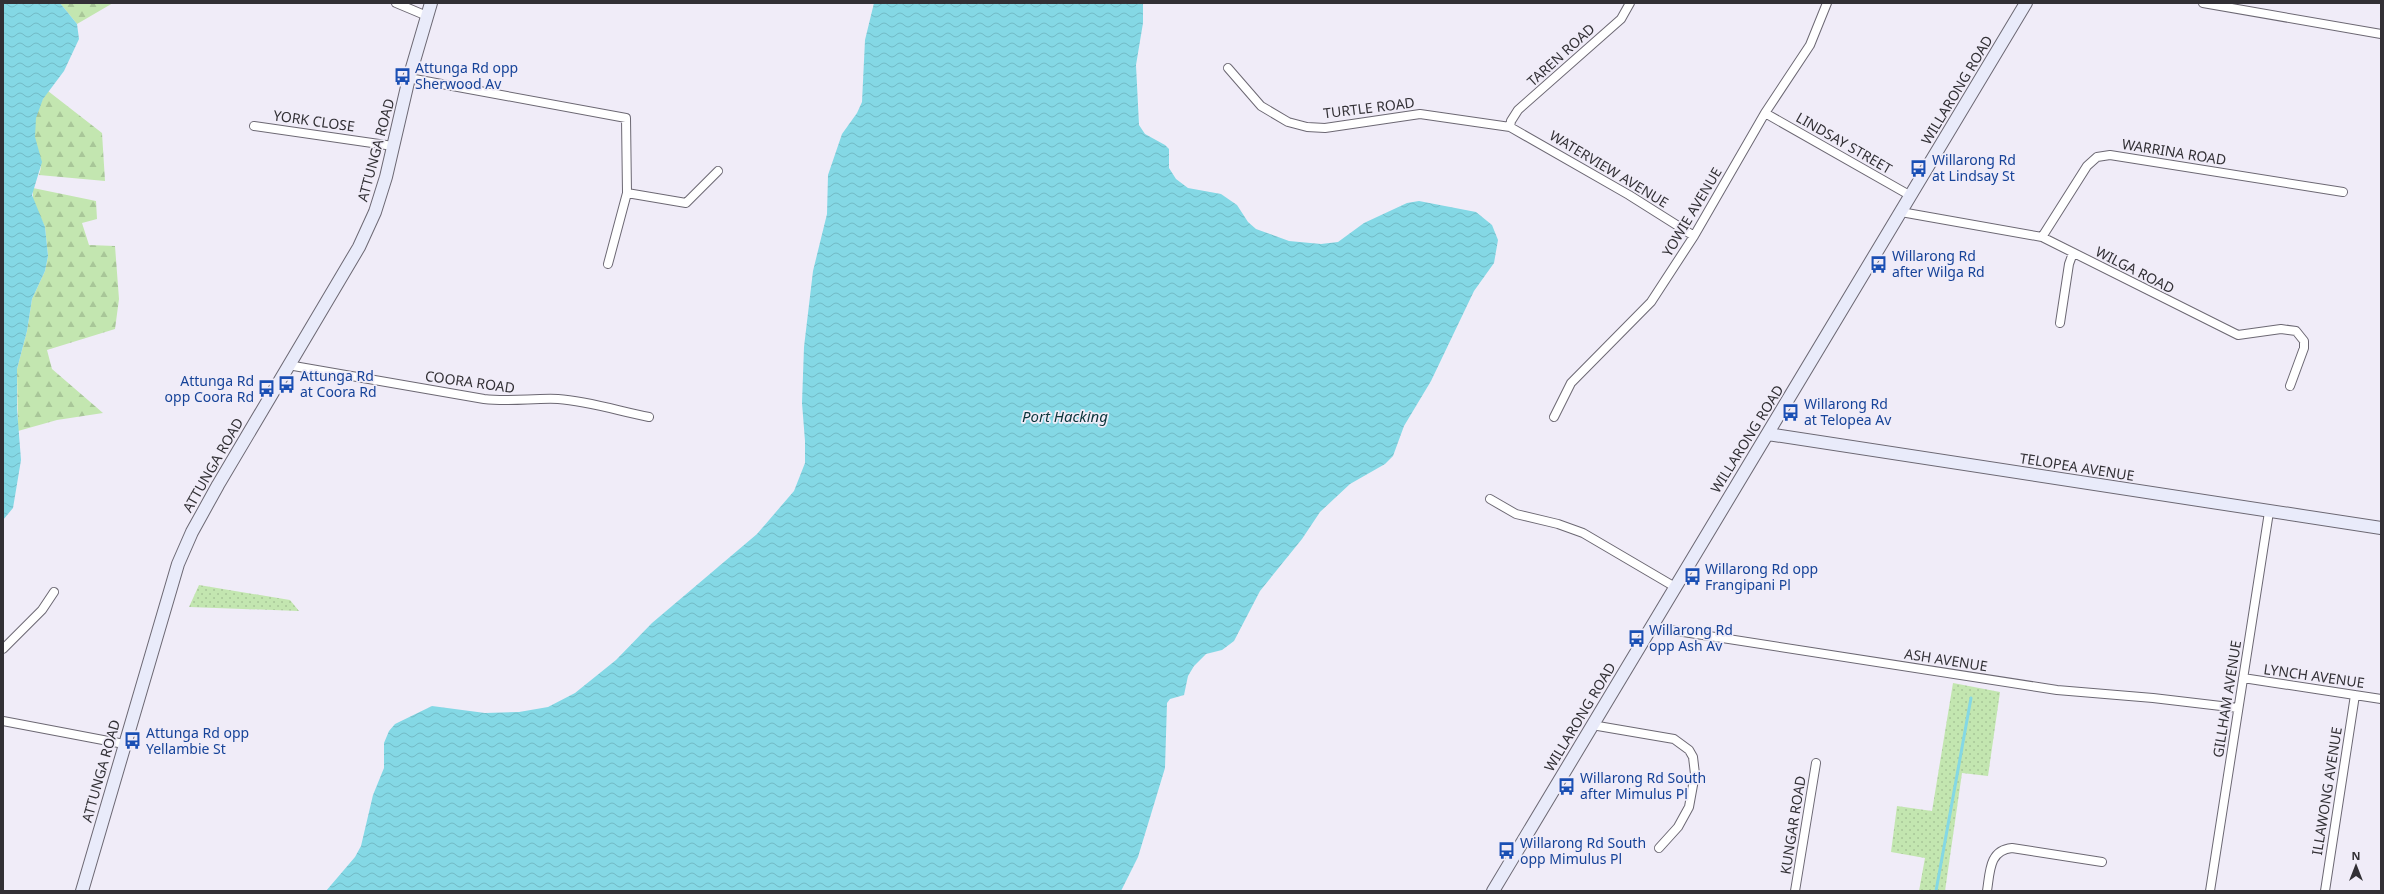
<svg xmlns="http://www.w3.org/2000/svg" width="2384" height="894" font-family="'Noto Sans',sans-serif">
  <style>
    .forest { fill: url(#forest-firs) }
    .park { fill: url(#park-dots) }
    .water { fill: url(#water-waves) }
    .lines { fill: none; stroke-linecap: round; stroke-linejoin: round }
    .stream { stroke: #84d8e5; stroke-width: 3 }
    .street-casing { stroke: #6c6873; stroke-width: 10 }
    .secondary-casing { stroke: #6c6873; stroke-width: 14 }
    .street { stroke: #fff; stroke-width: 8 }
    .secondary { stroke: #e9ebfa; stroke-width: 12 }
    .labels { text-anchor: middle; stroke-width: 3.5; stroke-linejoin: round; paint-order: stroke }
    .street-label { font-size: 14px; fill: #323035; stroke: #f0ecf8 }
    .transit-label { font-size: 14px; fill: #164399; stroke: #f0ecf8; text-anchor: start }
    .water-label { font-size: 15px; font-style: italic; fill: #0a343a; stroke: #f0ecf8 }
  </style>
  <defs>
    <pattern id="forest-firs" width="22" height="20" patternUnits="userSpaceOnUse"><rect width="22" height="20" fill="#c3e6b0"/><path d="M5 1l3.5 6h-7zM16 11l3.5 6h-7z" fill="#a8c698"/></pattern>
    <pattern id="park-dots" width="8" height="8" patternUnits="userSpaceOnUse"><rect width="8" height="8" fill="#c3e6b0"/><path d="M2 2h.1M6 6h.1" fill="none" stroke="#a8c698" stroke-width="1.8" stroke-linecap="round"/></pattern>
    <pattern id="water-waves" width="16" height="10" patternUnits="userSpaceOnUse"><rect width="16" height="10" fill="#84d8e5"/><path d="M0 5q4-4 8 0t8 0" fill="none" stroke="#72bac5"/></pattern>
  </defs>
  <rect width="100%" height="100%" fill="#f0ecf8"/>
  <path class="forest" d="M60,3H113L77,24Z
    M48,91L102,133L105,181L39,175C44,161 38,153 35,139C32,122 38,105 48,91Z
    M33,188L96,201L97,219L82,223L89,245L115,246L119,299L115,329L47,350L52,369L103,413L57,420L18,431L17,369L27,331L32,299L45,271L48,256L45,227L33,202Z"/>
  <path class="park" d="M199,585L290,600L299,611L189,607Z
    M1953,683L2000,692L1988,776L1962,773L1945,891H1919L1925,858L1891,852L1897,806L1932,811Z"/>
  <path class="water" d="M3,3H60L77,24L79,39L64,71L43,99L36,118L35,137L42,162L32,195L45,227L48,256L45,271L32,299L27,331L17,369V409L21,460L13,508L3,520Z
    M874,3H1143V23L1136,65L1139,125L1145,134L1165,145L1169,149V168L1176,179L1188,188L1221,194L1237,205L1248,222L1256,229L1289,241L1321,244L1338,242L1364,223L1407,203L1419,201L1476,212L1492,225L1498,240L1494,263L1474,291L1431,381L1404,426L1393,456L1385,464L1350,484L1320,512L1302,539L1260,591L1234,641L1222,650L1206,654L1194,666L1188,676L1184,695L1170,699L1167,703L1165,768L1138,857L1121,891H326L355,857L361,846L373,795L384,768V743L389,731L395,724L432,706L485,713L519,712L548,707L575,693L616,660L652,623L757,534L794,491L805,463V441L802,403L804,347L813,271L827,214L828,175L842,134L857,113L862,102L865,40Z"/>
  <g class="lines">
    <path class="stream" d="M1936,891L1971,698"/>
    <defs>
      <path id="street" d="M396,3L427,16
        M2203,3L2381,34
        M1228,68L1261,106L1288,122L1307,127L1325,128L1420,114L1510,127L1629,195L1694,236
        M409,78L626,118L627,193L686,203L718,171
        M1765,113L1911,196
        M254,126L393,146
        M1510,127L1511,121L1518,110L1621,19L1630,3
        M1901,212L2042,237L2238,335L2281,329L2296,331L2304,341V348L2290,386
        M2042,237L2087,166L2097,157L2110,155L2343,192
        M608,264L627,193
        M2060,323L2069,264L2073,253
        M288,365L484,399C510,402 533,398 558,399C588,401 619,411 649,417
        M1554,417L1571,383L1651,302L1694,236L1765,113L1810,45L1827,3
        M1490,499L1516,514L1558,524L1583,533L1675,587
        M1651,627L2057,690L2153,698L2238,708
        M3,649L42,610L54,592
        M2243,678L2381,699
        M3,721L124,744
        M1592,725L1674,739L1689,750L1693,757L1695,774L1689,807L1678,827L1659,848
        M1795,891L1816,763
        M1987,891C1990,872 1989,850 2012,848L2102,862
        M2210,891L2269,512
        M2325,891L2355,695"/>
      <path id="secondary" d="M1768,434L2381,528
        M82,891L178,564L192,532L218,485L359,247L375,212L386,177L409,78L431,3
        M1493,891L2026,3"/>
    </defs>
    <use href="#street" class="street-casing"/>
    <use href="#secondary" class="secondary-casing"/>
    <use href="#street" class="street"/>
    <use href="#secondary" class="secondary"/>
  </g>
  <defs>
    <symbol id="bus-bare" viewBox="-9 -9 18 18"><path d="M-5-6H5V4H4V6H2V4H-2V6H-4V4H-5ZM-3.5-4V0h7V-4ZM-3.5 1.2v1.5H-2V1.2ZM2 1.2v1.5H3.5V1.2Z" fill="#1a4fb4" stroke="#f0ecf8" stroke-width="2.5" paint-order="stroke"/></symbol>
  </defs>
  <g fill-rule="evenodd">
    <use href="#bus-bare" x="390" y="64" width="25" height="25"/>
    <use href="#bus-bare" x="1906" y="156" width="25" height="25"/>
    <use href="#bus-bare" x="1866" y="252" width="25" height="25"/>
    <use href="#bus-bare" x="274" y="372" width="25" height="25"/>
    <use href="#bus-bare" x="254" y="376" width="25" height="25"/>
    <use href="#bus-bare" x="1778" y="400" width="25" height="25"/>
    <use href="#bus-bare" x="1680" y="564" width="25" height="25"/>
    <use href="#bus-bare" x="1624" y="626" width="25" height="25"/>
    <use href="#bus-bare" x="120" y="728" width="25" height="25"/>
    <use href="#bus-bare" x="1554" y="774" width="25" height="25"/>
    <use href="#bus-bare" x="1494" y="838" width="25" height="25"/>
  </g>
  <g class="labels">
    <g class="street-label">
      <text transform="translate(1561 55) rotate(-42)" y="5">TAREN ROAD</text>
      <text transform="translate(1957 90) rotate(-59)" y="5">WILLARONG ROAD</text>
      <text transform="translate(1369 108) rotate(-7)" y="5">TURTLE ROAD</text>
      <text transform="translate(314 121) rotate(8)" y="5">YORK CLOSE</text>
      <text transform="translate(1844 143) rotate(30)" y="5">LINDSAY STREET</text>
      <text transform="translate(376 150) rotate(-75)" y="5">ATTUNGA ROAD</text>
      <text transform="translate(2174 152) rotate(9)" y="5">WARRINA ROAD</text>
      <text transform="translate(1609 169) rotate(31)" y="5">WATERVIEW AVENUE</text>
      <text transform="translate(1692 212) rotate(-59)" y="5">YOWIE AVENUE</text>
      <text transform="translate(2135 270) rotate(27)" y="5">WILGA ROAD</text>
      <text transform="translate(470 382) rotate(8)" y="5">COORA ROAD</text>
      <text transform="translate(1747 439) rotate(-58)" y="5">WILLARONG ROAD</text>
      <text transform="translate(213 465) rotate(-60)" y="5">ATTUNGA ROAD</text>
      <text transform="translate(2077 467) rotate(9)" y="5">TELOPEA AVENUE</text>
      <text transform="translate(1946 660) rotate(9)" y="5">ASH AVENUE</text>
      <text transform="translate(2314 676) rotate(8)" y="5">LYNCH AVENUE</text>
      <text transform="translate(2227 699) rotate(-81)" y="5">GILLHAM AVENUE</text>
      <text transform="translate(1580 717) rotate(-59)" y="5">WILLARONG ROAD</text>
      <text transform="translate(101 771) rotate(-74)" y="5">ATTUNGA ROAD</text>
      <text transform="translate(2327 791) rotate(-81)" y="5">ILLAWONG AVENUE</text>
      <text transform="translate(1793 825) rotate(-81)" y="5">KUNGAR ROAD</text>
    </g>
    <g class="transit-label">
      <text x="415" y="73">Attunga Rd opp<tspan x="415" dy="16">Sherwood Av</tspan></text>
      <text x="1932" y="165">Willarong Rd<tspan x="1932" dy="16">at Lindsay St</tspan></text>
      <text x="1892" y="261">Willarong Rd<tspan x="1892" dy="16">after Wilga Rd</tspan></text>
      <text x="300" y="381">Attunga Rd<tspan x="300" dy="16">at Coora Rd</tspan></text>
      <text x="254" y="386" text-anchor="end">Attunga Rd<tspan x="254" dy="16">opp Coora Rd</tspan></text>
      <text x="1804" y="409">Willarong Rd<tspan x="1804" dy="16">at Telopea Av</tspan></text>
      <text x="1705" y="574">Willarong Rd opp<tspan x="1705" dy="16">Frangipani Pl</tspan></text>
      <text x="1649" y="635">Willarong Rd<tspan x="1649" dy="16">opp Ash Av</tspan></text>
      <text x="146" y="738">Attunga Rd opp<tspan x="146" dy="16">Yellambie St</tspan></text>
      <text x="1580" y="783">Willarong Rd South<tspan x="1580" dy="16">after Mimulus Pl</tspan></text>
      <text x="1520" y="848">Willarong Rd South<tspan x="1520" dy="16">opp Mimulus Pl</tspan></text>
    </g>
    <g class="water-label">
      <text x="1065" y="422">Port Hacking</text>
    </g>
  </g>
  <rect width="2384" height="894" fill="none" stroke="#323035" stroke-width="8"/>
  <g transform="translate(2356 866)" stroke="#f0ecf8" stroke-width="3" paint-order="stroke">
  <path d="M0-3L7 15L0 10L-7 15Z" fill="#323035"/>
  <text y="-6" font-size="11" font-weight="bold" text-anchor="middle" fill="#323035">N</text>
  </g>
</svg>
